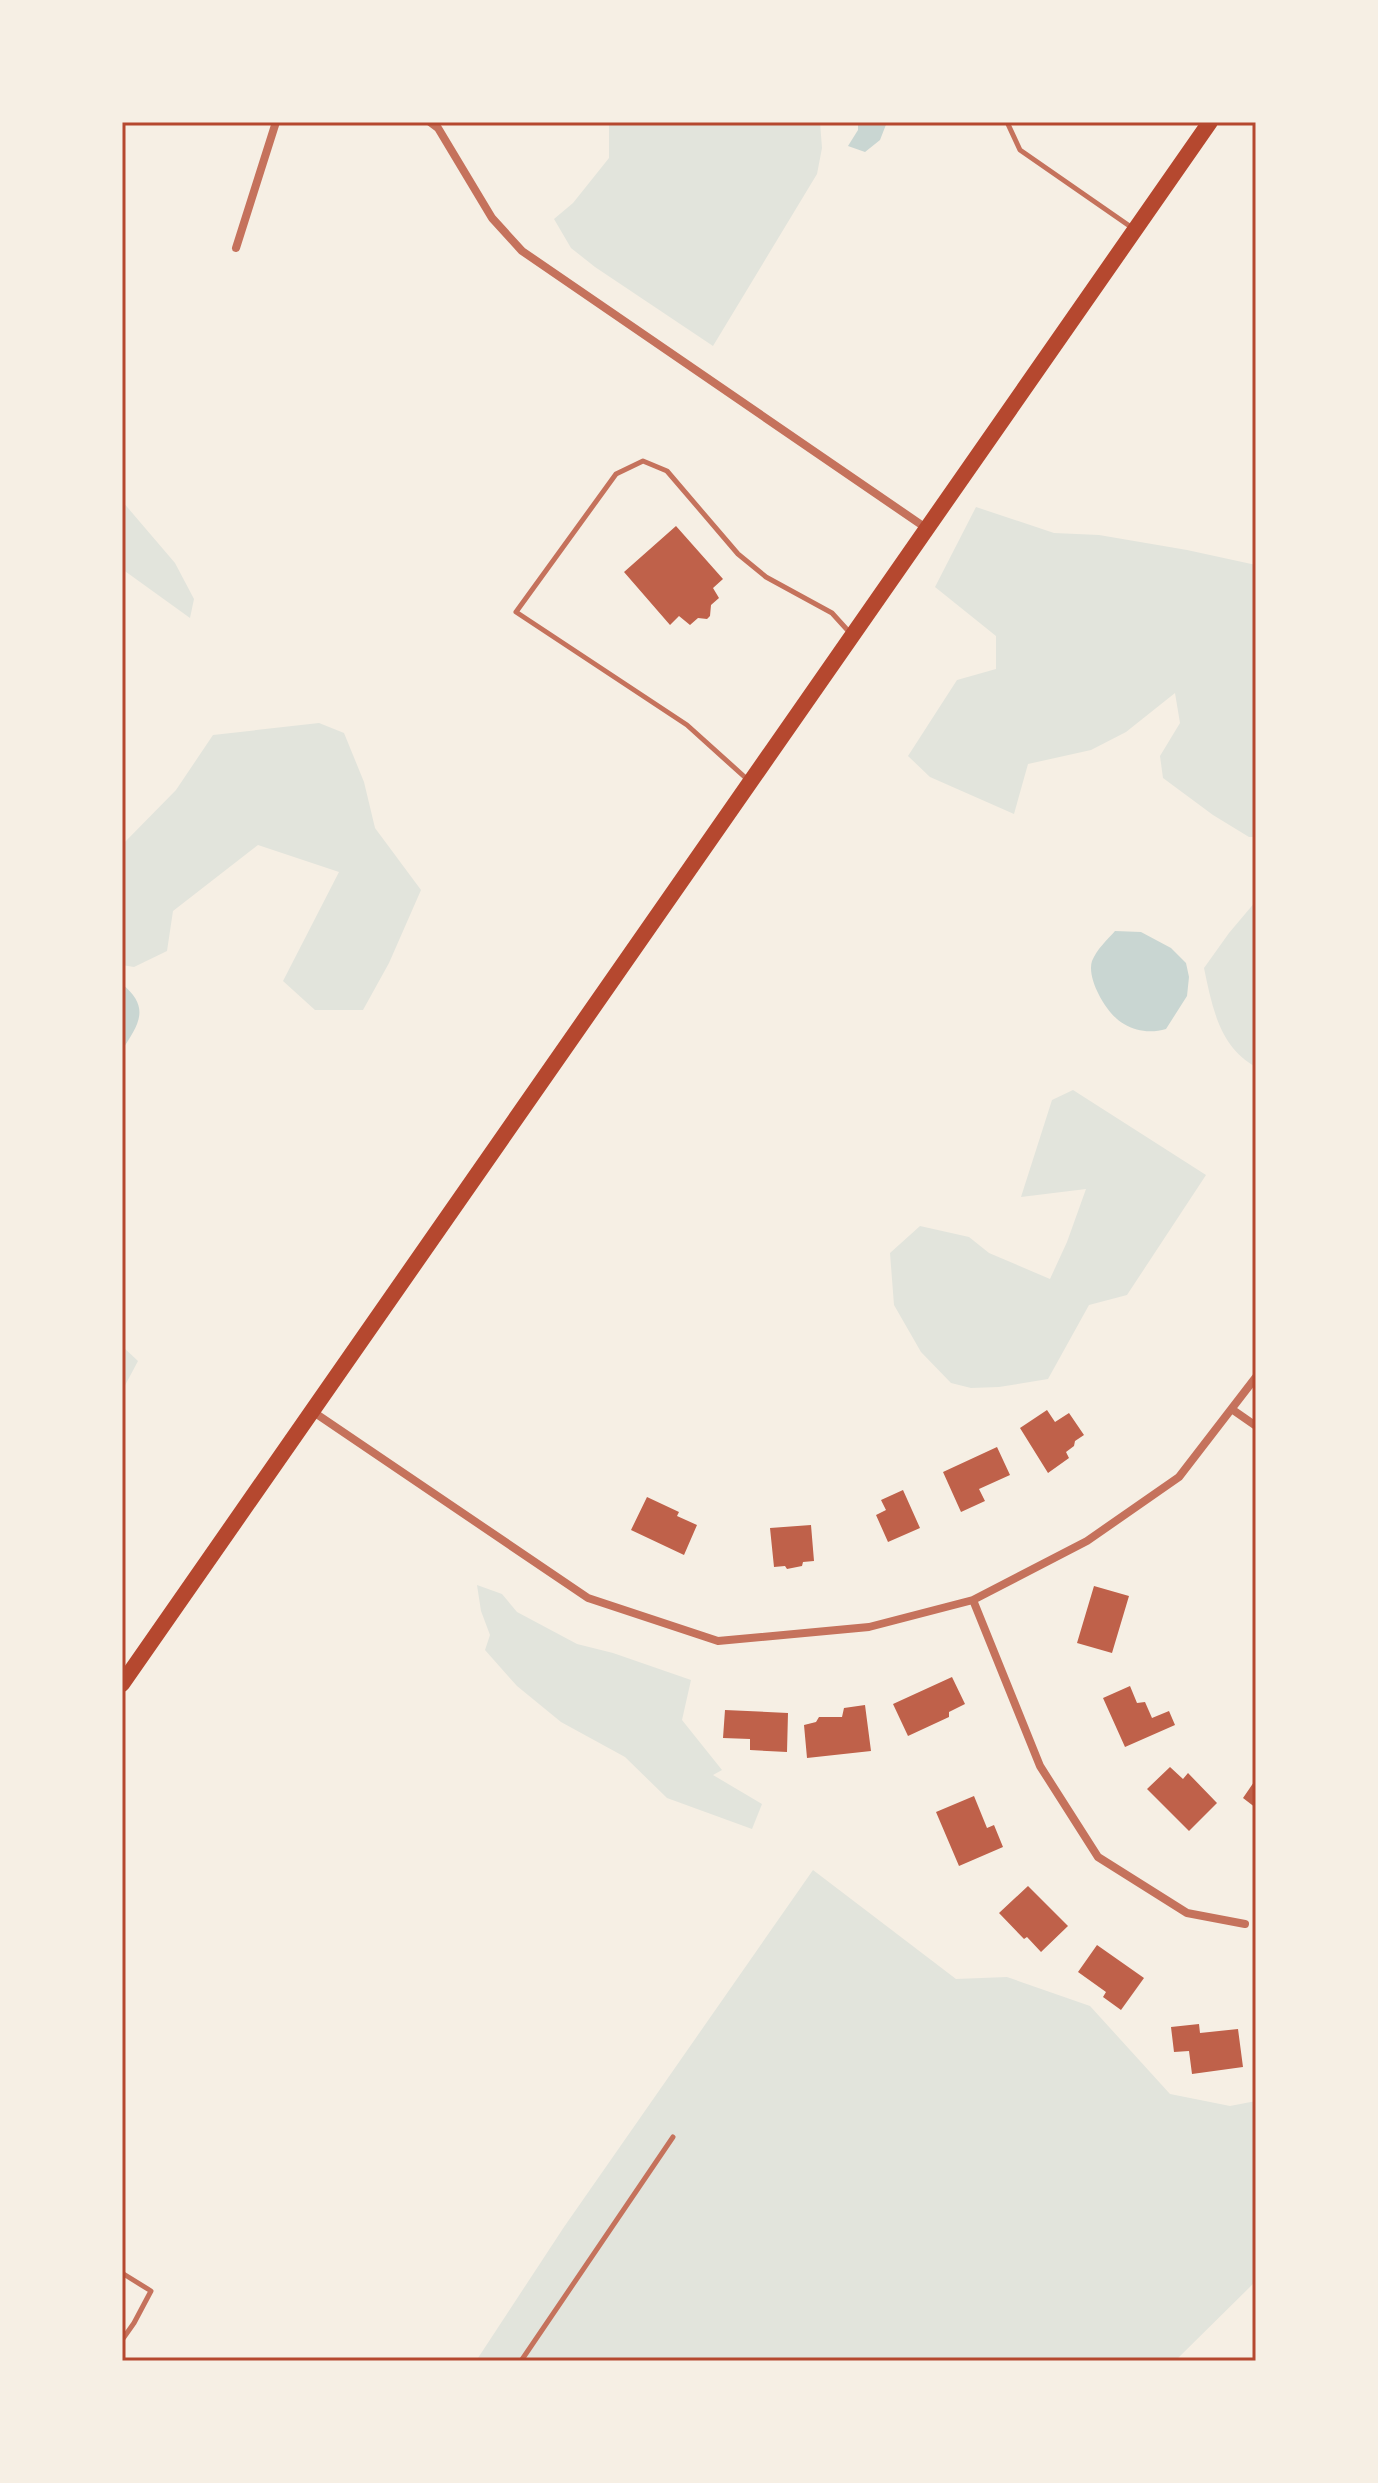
<svg xmlns="http://www.w3.org/2000/svg" width="1378" height="2483" font-family="Poppins,sans-serif">
  <style>
    .green { fill: #e2e4dc }
    .water { fill: #c9d6d2 }
    .building { fill: #bf614a }
    .lines { fill: none; stroke-linecap: round; stroke-linejoin: round }
    .service { stroke: #c5725c; stroke-width: 5 }
    .minor { stroke: #c5725c; stroke-width: 8 }
    .secondary { stroke: #b5482f; stroke-width: 16 }
    .neatline { fill: none; stroke: #b5482f; stroke-width: 3 }
  </style>
  <rect width="100%" height="100%" fill="#f6efe4"/>
  <path class="green" d="M609,122H820L822,148L817,174L713,346L595,267L571,248L554,219L573,203L609,158Z
    M122,501L175,563L194,599L190,618L122,569Z
    M976,507L1054,533L1099,535L1187,550L1256,565V837H1249L1213,815L1163,778L1160,756L1180,723L1175,693L1126,732L1091,750L1028,764L1014,814L930,777L908,756L957,680L996,669V636L935,587Z
    M319,723L344,733L364,782L375,828L421,890L389,963L363,1010H315L283,981L339,872L258,845L173,911L167,951L134,967L122,965V845L176,790L213,735Z
    M1256,901V1067C1219,1047 1212,1006 1204,968L1229,933Z
    M1073,1090L1206,1175L1127,1295L1089,1305L1048,1379L999,1387L971,1388L951,1383L921,1352L894,1305L890,1253L920,1226L969,1237L989,1253L1050,1279L1067,1242L1086,1189L1021,1197L1052,1100Z
    M122,1346L138,1361L122,1391Z
    M477,1585L502,1594L517,1612L577,1644L613,1653L691,1680L682,1720L722,1770L713,1775L762,1804L752,1829L667,1798L625,1757L561,1722L517,1686L485,1650L490,1635L481,1611Z
    M813,1870L956,1979L1007,1977L1090,2006L1170,2094L1230,2106L1256,2101V2281L1175,2361H476L564,2227Z"/>
  <path class="water" d="M858,122H887L880,140L865,152L848,146L858,130Z
    M1115,931L1141,932L1171,948L1186,963L1189,977L1187,996L1166,1029C1152,1033 1137,1032 1124,1024C1108,1016 1086,979 1092,961C1097,949 1107,940 1115,931Z
    M122,984C150,1007 140,1023 122,1050Z"/>
  <path class="building" d="M676,526L723,579L713,588L719,598L711,605L710,616L707,619L698,618L690,625L679,616L670,625L624,572Z
    M1047,1410L1055,1422L1069,1413L1084,1435L1075,1441L1074,1446L1066,1452L1069,1458L1048,1473L1020,1428Z
    M997,1447L1010,1475L979,1489L985,1501L961,1512L943,1472Z
    M903,1490L920,1528L888,1542L876,1515L886,1510L881,1500Z
    M647,1497L679,1512L677,1516L697,1525L684,1555L631,1530Z
    M811,1525L814,1561L803,1562L802,1566L787,1569L785,1566L774,1567L770,1528Z
    M1094,1586L1129,1596L1112,1653L1077,1643Z
    M952,1677L965,1704L949,1712V1717L908,1736L893,1704Z
    M1130,1686L1137,1703L1145,1702L1152,1718L1169,1711L1175,1725L1125,1747L1103,1698Z
    M865,1705L871,1751L807,1758L804,1725L816,1722L819,1717H842L844,1708Z
    M725,1710L788,1713L787,1752L750,1750V1739L723,1738Z
    M1170,1767L1183,1779L1188,1773L1217,1803L1189,1831L1147,1789Z
    M1256,1779V1808L1243,1798Z
    M974,1796L987,1828L994,1825L1003,1847L959,1866L936,1812Z
    M1028,1886L1068,1926L1041,1952L1027,1937L1024,1939L999,1913Z
    M1097,1945L1144,1978L1121,2010L1103,1997L1106,1992L1078,1972Z
    M1199,2024L1200,2033L1238,2029L1243,2067L1192,2074L1189,2051L1174,2052L1171,2027Z"/>
  <g class="lines">
    <path class="service" d="M1007,122L1020,150L1131,227
      M748,780L687,725L516,612L616,474L643,461L667,471L738,554L766,577L832,613L851,634
      M122,2273L151,2291L134,2323L122,2340
      M521,2361L673,2137"/>
    <path class="minor" d="M430,122L438,128L492,218L522,251L926,528
      M236,248L276,122
      M1233,1410L1256,1426
      M312,1411L588,1598L718,1641L869,1627L973,1600L1087,1541L1179,1477L1256,1377
      M973,1600L1040,1766L1098,1857L1187,1913L1245,1924"/>
    <path class="secondary" d="M122,1684L1210,122"/>
  </g>
  <rect width="1378" height="2483" fill="none" stroke="#f6efe4" stroke-width="248"/>
  <rect x="124" y="124" width="1130" height="2235" class="neatline"/>
</svg>
